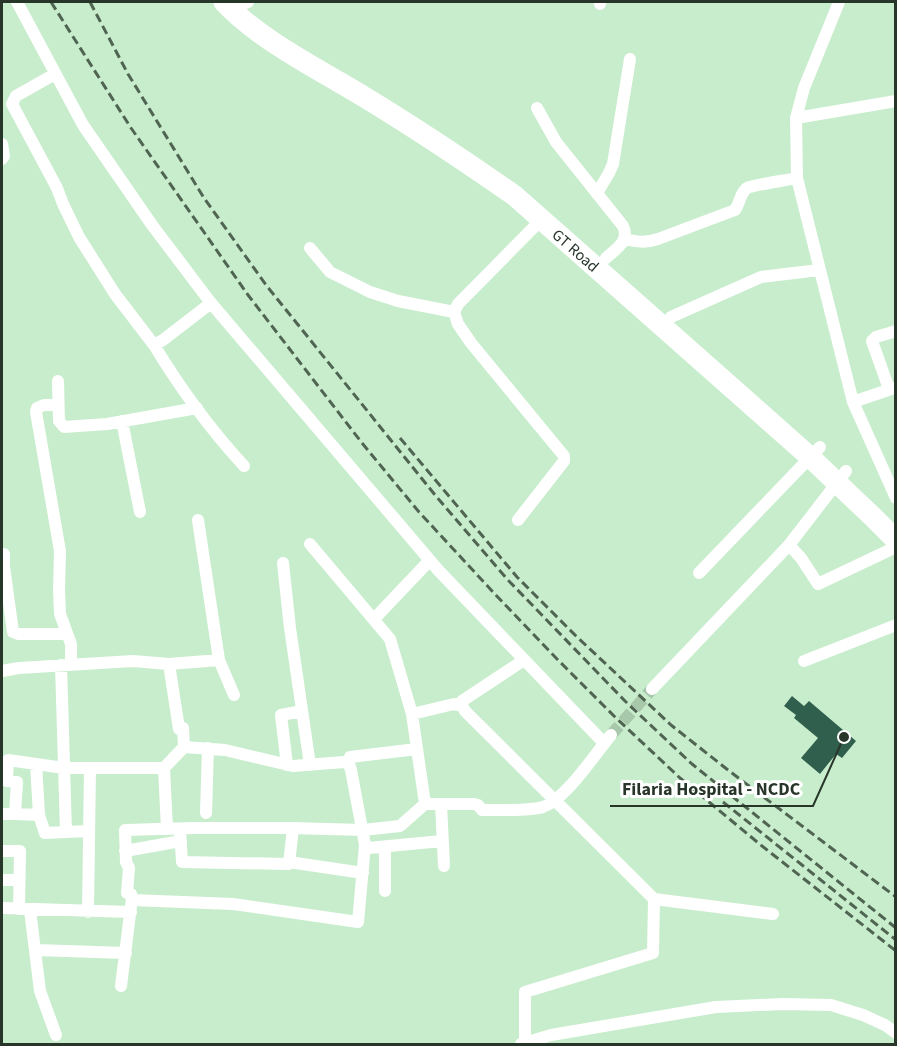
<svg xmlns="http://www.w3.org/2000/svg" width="897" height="1046" font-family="'Source Sans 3',sans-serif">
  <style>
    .building { fill: #315f4e }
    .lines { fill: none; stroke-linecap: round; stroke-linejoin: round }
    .minor-tunnel { stroke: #a8c8ac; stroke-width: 12; stroke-dasharray: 12 6; stroke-linecap: butt }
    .minor { stroke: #fff; stroke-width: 12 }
    .trunk { stroke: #fff; stroke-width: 21 }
    .rail { stroke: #506452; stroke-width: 3; stroke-dasharray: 9 4.5; stroke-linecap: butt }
    .labels { text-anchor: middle; stroke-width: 6; stroke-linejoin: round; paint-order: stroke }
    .street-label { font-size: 16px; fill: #28362a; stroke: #fff }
    .leader { fill: none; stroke: #28362a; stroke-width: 2 }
    .callout-dot { fill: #28362a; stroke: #fff; stroke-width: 2 }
    .callout-label { font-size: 18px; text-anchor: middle; font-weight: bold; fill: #28362a; stroke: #fff; stroke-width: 6; stroke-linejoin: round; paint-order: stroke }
  </style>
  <rect width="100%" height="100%" fill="#c8edcc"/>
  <path class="building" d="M792,696L804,706L809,701L856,741L842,758L836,754L820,774L801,758L818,738L794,718L796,715L784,706Z"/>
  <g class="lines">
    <path class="minor-tunnel" d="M611,735L652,689"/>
    <path class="minor" d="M17,2L83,125L152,225L211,303L439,571L604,743
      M839,2L804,88L796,118L797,178L853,402L896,498
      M600,4V2
      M232,9L248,2
      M55,74L16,96L12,104L57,188L63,204L79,237L115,294L154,345
      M537,108L556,142L623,226C630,241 617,248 606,258
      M796,118L896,101
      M2,144L4,156L2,159
      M597,193L609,173L613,164L630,59
      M625,239C637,242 646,243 658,239L735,210C740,203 740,193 747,188C753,185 788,180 797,178
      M310,248L330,272L370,292L398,301L454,312
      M211,303L163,340L154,345C180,388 210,429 244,466
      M671,317L761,277L819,270
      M58,381L59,421L64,427L107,424L197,408
      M889,389L872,341L876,337L896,331
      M853,402L894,388
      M58,405H44L37,408L36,412L60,551L59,590L60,614L71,644V665
      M122,421L140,512
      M198,520L219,660
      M518,520L564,461V456L471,343L458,324L454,312L458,304L542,219
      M310,544L390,639L412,714L424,797L426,804H474L478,805L482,810C497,810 531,811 543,807C567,798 594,755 611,735
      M789,545L801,558L818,584L896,547
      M4,554V566L13,632L18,634H67
      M283,563L290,628L310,765
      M699,573L820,447
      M374,619L430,560
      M524,660L462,701L461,704L465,711L654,899L773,914
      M804,661L896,625
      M169,664L179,729L183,728L184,747L225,750L293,766L344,762L349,764
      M61,665L66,832L89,831
      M2,671L19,668L133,661L169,664L219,660L234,695
      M652,689L789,545L846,471
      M412,714L454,704L462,706
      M287,765L281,715L302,711
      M164,768L167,829
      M441,804L444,866
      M206,813L208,748
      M2,814H15L17,782L7,781L8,760L64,768H164L184,747
      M15,814L39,815L36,764
      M39,815L45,833L66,832
      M180,829L182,862L289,864L293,828
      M365,845L368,848L442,841
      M2,851H20L19,909
      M125,851L181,841
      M289,862L363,873
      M2,880H19
      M385,891V847
      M132,900L233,904L358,922L365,845L351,770L349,764L350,757L417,749
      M2,908L131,912
      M30,910L40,991L56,1035
      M88,912L90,768
      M35,950L126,953
      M121,986L132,898L131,894L127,893L129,868L126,862L125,830L194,828H290L363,830L400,826L426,803
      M525,1043V992L653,953L654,899
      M521,1044L551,1035L716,1007L782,1004L831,1005L863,1015L885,1025L896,1033"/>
    <path class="trunk" d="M224,2C258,39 318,69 361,95C414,127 465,161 515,196L810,457L875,519L896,540"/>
    <path class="rail" d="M51,2L131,128L248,295L362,443L419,512L493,592L557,659L614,716L680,778L762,846L896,951
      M90,2L128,74L204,198L266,285L435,495L507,579L625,701L692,764L896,928
      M400,438L517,577L576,636L671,725L728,770L896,897
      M723,802L896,940"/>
  </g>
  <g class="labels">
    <g class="street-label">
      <text transform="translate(576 250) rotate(41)" y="6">GT Road</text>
    </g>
  </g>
  <path class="leader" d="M844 737L813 806H610"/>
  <circle class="callout-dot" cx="844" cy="737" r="6"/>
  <g class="callout-label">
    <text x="711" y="795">Filaria Hospital - NCDC</text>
  </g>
  <rect width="897" height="1046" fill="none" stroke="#28362a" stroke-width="6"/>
</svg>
